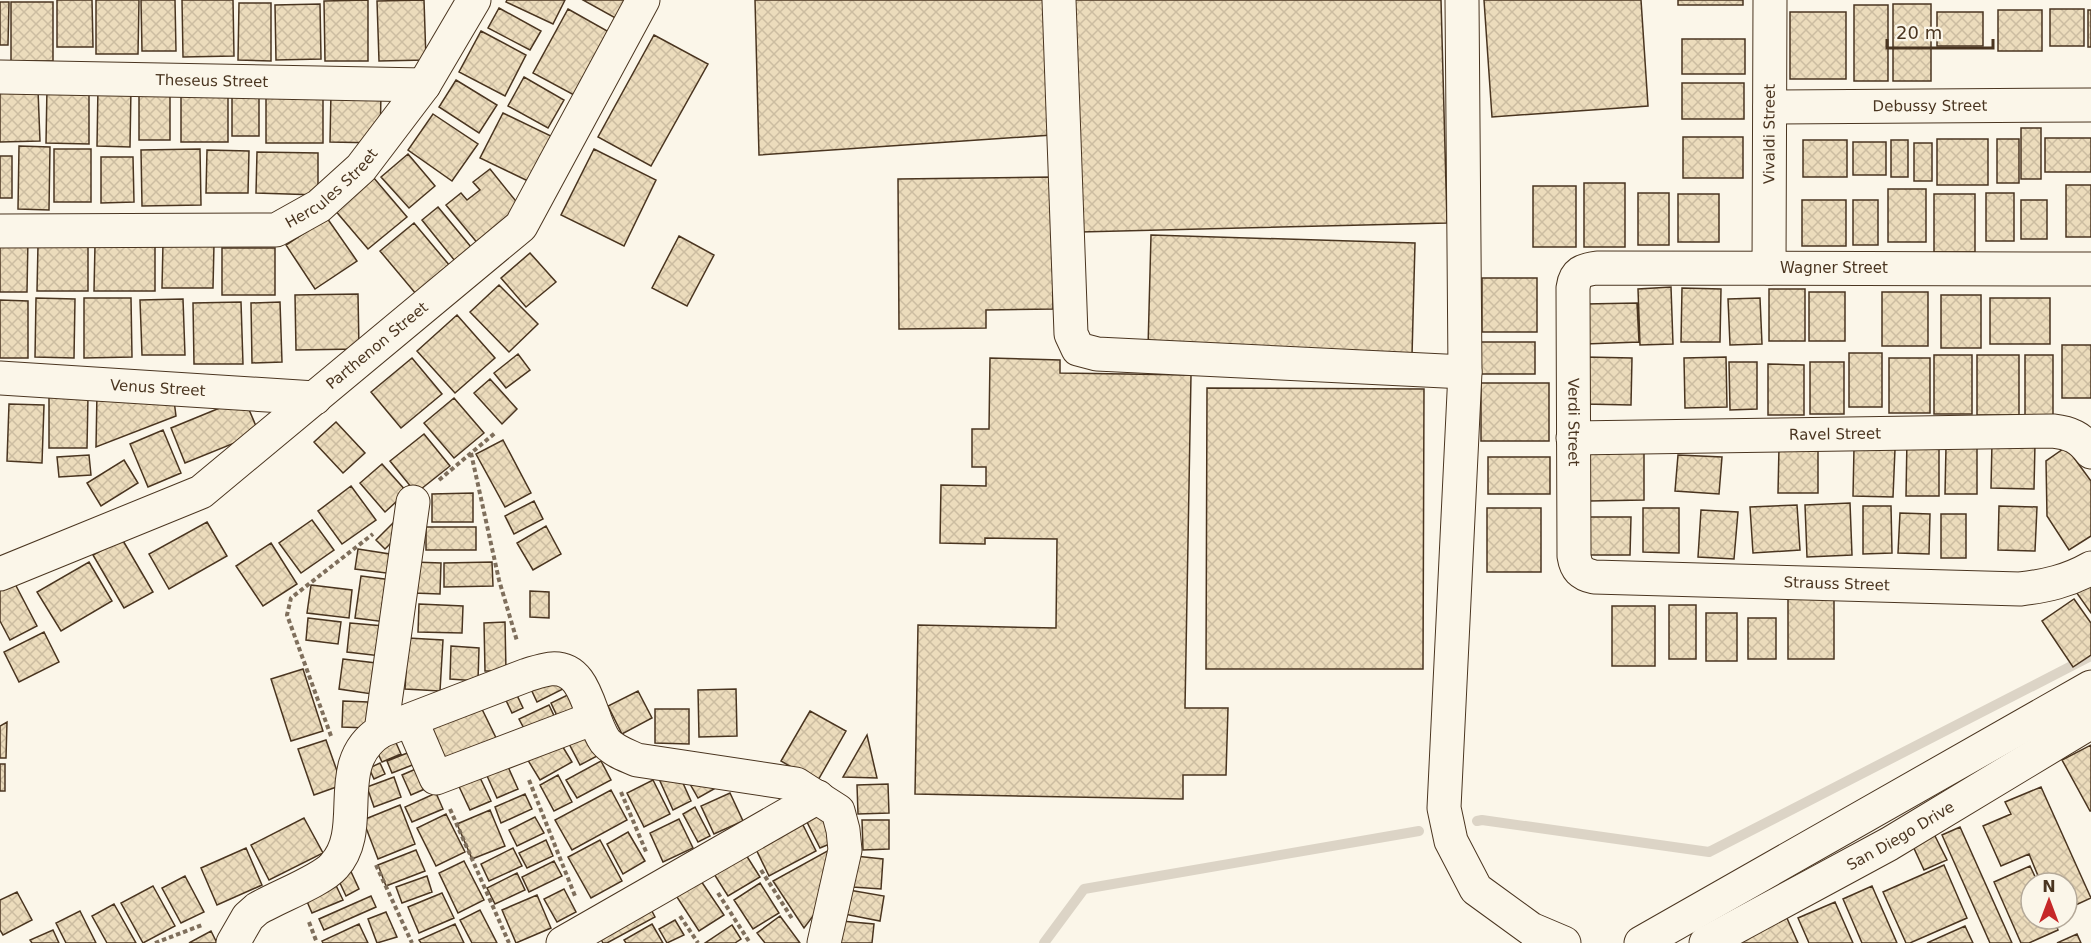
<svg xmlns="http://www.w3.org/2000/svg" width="2091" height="943" font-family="'DejaVu Sans',sans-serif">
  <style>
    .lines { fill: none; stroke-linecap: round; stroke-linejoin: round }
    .stream { stroke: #dcd4c6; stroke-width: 10 }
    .building { fill: url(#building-cross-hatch); stroke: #4a3520; stroke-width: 1.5 }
    .minor-casing { stroke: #4a3520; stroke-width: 35 }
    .path { stroke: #7f6f5c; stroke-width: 4; stroke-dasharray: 4.5 3; stroke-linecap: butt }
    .minor { stroke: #fbf6e9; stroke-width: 33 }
    .labels { text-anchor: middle; stroke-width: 4.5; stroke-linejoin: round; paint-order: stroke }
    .street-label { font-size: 15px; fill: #4a3520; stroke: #fbf6e9 }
  </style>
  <defs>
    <pattern id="building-cross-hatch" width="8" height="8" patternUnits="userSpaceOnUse" patternTransform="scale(1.5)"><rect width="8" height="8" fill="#ecdcbc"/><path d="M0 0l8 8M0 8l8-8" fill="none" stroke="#ccbda1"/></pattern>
  </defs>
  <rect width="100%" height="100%" fill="#fbf6e9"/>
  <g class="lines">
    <path class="stream" d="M1477,821L1482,820L1709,852L2091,656
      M1044,943L1084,889L1419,831"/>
  </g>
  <path class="building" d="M57,0H92L93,47H57Z
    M96,0H139L138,54H96Z
    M141,0H175L176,51H142Z
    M182,0H233L234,56L183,57Z
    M368,0V61H325L324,1Z
    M424,0L426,60L379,61L377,1Z
    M507,0H565L553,24L506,2Z
    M583,0H631L619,20Z
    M755,0H1047L1052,135L759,155Z
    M1074,0H1441L1447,223L1080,232Z
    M1484,0H1641L1648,106L1492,117Z
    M1678,0H1743V5H1678Z
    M0,2H9L8,45H0Z
    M11,2H53V61H11Z
    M239,3H271V61L238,60Z
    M320,4L321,59L276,60L275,5Z
    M1893,4H1931V81H1893Z
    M1854,5H1888V81H1854Z
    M499,8L541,31L530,50L488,28Z
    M568,9L609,32L574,95L533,73Z
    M2050,9H2084V46H2050Z
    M1998,10H2042V51H1998Z
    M2088,10H2091V47H2088Z
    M1790,12H1846V79H1790Z
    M1937,12H1983V46H1937Z
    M481,31L526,55L505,96L459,72Z
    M654,35L708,64L651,166L598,137Z
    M1682,39H1745V74H1682Z
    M524,77L564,100L548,128L508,106Z
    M456,80L497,105L479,133L439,107Z
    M1682,83H1744V119H1682Z
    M98,86L131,87L130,147L97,146Z
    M47,87H89V144L46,143Z
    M139,88H170V140H139Z
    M181,88H228V142H181Z
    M232,88H259V136H232Z
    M266,88H323V143H266Z
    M0,90H38L40,141L0,142Z
    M331,91L381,93L380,143L330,142Z
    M503,113L553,137L530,182L480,158Z
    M433,114L478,144L452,181L408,150Z
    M2021,128H2041V179H2021Z
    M1683,137H1743V178H1683Z
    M2045,138H2091V172H2045Z
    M1937,139H1988V185H1937Z
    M1997,139H2019V183H1997Z
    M1803,140H1847V177H1803Z
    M1891,140H1908V177H1891Z
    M1853,142H1886V175H1853Z
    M1914,143H1932V181H1914Z
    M19,146L50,147L49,210L18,209Z
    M54,149H91V202H54Z
    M200,149L201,205L142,206L141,150Z
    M594,149L656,180L624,246L561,215Z
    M207,150L249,151L248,193H206Z
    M257,152L318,153V195L256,193Z
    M408,154L435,186L409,208L381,177Z
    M0,156H12V198H0Z
    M101,157H133L134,202L101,203Z
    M490,169L523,210L479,245L446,205L461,193L467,200L480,190L473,182Z
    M373,177L407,217L368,249L334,209Z
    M1052,177L1053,309L986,310V328L899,329L898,179Z
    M1584,183H1625V247H1584Z
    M2066,185H2091V237H2066Z
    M1533,186H1576V247H1533Z
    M1888,189H1926V242H1888Z
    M1638,193H1669V245H1638Z
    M1986,193H2014V241H1986Z
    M1678,194H1719V242H1678Z
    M1934,194H1975V252H1934Z
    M1802,200H1846V246H1802Z
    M1853,200H1878V245H1853Z
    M2021,200H2047V239H2021Z
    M438,207L471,247L455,261L422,220Z
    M327,218L357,261L315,289L286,245Z
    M414,223L450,266L416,294L380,251Z
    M1151,235L1415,243L1412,356L1148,348Z
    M679,236L714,255L687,306L652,288Z
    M0,239H28L27,292H0Z
    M163,243L214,244L213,288H162Z
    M38,245H88V291H37Z
    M95,245L155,246V291H94Z
    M222,248H275V295H222Z
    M530,253L556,282L526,307L501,278Z
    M1482,278H1537V332H1482Z
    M499,285L538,324L509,352L470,312Z
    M1671,287L1673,344L1640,345L1638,289Z
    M1682,288L1721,289L1720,342H1681Z
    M1769,289H1805V341H1769Z
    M1809,292H1845V341H1809Z
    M1882,292H1928V346H1882Z
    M358,294L359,349L296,350L295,295Z
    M1941,295H1981V348H1941Z
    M36,298L75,299L74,358L35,357Z
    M84,298H131L132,357L84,358Z
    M1760,298L1762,344L1730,345L1728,299Z
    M1990,298H2050V344H1990Z
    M183,299L185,355H142L140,300Z
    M0,300L28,301V358H0Z
    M241,302L243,364H194L193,303Z
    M280,302L282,362L252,363L251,303Z
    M1637,303L1639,342L1585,344V304Z
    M457,315L495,358L455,393L417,351Z
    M1479,342H1535V374H1479Z
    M2062,345H2091V398H2062Z
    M1849,353H1882V407H1849Z
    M518,354L530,370L506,388L494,373Z
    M1934,355H1972V414H1934Z
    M1977,355H2019V415H1977Z
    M2025,355H2053V416H2025Z
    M1585,357L1632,358L1631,405L1584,404Z
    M1726,357L1727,407L1685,408L1684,358Z
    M412,358L442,394L401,428L371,392Z
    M990,358L1060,360V373L1191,375L1185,708H1228L1226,775H1183V799L915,794L918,625L1056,628L1057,539L985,538V544L940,543L941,485L986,486V467H972V429H989Z
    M1889,358H1930V413H1889Z
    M1729,362H1757V409L1730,410Z
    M1810,362H1844V414H1810Z
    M1768,364L1804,365V415H1768Z
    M490,379L517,409L502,424L474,393Z
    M1481,383H1549V441H1481Z
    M1207,388L1424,389L1423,669H1206Z
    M97,392L173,393L176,416L96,447Z
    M49,395L88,396L87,448H49Z
    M244,398L259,433L185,463L171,428Z
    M454,398L484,433L454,458L424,423Z
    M9,404L44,405L42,463L7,461Z
    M336,422L365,453L343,473L314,442Z
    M163,430L181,473L148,487L130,444Z
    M424,434L450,466L416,493L390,461Z
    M1907,438L1939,439V496H1906Z
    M503,440L531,493L505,507L476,454Z
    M1992,442L2035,443L2034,489L1991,488Z
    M1779,447L1818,448V493H1778Z
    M1946,447H1977V494H1945Z
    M2066,447L2091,481V536L2069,550L2047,516L2046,461Z
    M1854,448L1895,449L1893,497L1853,496Z
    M1644,451V500L1590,501L1589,453Z
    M89,455L91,475L59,477L57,457Z
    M1678,455L1722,457L1719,494L1675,491Z
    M1488,457H1550V494H1488Z
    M124,460L138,483L101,506L87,483Z
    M382,464L407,492L385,512L360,483Z
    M351,486L376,520L342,544L318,511Z
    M473,493V522H432V494Z
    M534,501L543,519L514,534L505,516Z
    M1850,503L1852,555L1807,557L1805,505Z
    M1797,505L1800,550L1753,553L1750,507Z
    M1863,506H1891L1892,553L1863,554Z
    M1999,506L2037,507L2035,551L1998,550Z
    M1487,508H1541V572H1487Z
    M1643,508H1679V553L1643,552Z
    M1701,510L1738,512L1734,559L1698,557Z
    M1900,513L1930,514L1929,554L1898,553Z
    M1941,514H1966V558H1941Z
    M1586,517H1631L1630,555H1586Z
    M312,520L334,550L301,573L279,543Z
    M396,520L405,529L385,549L376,540Z
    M207,522L227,556L169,589L149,554Z
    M546,526L561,554L533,570L517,543Z
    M426,527H476V550H426Z
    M122,539L153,592L124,608L93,555Z
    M271,543L297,584L263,606L236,566Z
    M358,549L396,555L394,574L355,569Z
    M89,562L112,601L61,631L37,592Z
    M413,562L441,563L440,594L413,593Z
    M492,562L493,586L444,587V563Z
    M361,576L392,580L386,622L355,618Z
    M2091,578V613L2074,589Z
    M13,580L37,626L10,640L0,621V587Z
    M311,585L352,590L349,618L307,613Z
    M530,591L549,592V618L530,617Z
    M1788,597H1834V659H1788Z
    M2074,599L2091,623V655L2073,667L2042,621Z
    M419,604L463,606L462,633L418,632Z
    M1669,605H1696V659H1669Z
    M1612,606H1655V666H1612Z
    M1706,613H1737V661H1706Z
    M308,618L341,622L338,644L306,640Z
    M1748,618H1776V659H1748Z
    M505,622L506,671H485L484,623Z
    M350,623L384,626L381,656L347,652Z
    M44,632L59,662L19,682L4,652Z
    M408,638L443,640L440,691L405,689Z
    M451,646L479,648L478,681L450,679Z
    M343,659L376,663L372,694L339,689Z
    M303,669L323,731L291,741L271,679Z
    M556,675L563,689L537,702L530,687Z
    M580,689L587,704L558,718L551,703Z
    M736,689L737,736L699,737L698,690Z
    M515,691L523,708L512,713L504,696Z
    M638,691L652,718L622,734L608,706Z
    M343,701L368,702L366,728L342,727Z
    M478,701L500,746L449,770L427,725Z
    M549,705L556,720L527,734L519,719Z
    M655,709H689V744L655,743Z
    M810,711L846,731L817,782L781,761Z
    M7,722L6,758H0V726Z
    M584,724L599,755L580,765L564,734Z
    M867,735L877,778L843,777Z
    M393,736L401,754L382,762L374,745Z
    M558,739L572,762L540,780L526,757Z
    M326,740L342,785L314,795L298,749Z
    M2091,745V811H2090L2062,760Z
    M415,750L420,762L392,773L387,761Z
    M504,758L518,789L497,798L483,767Z
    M601,761L611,780L577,798L566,780Z
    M380,763L385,774L374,779L369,768Z
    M0,764H5V791H0Z
    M425,765L434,785L411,795L402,775Z
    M476,769L491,801L470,810L455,778Z
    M678,772L691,801L673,810L660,781Z
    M558,775L572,802L554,811L540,785Z
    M706,775L714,789L698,798L690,784Z
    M394,777L401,797L374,807L367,787Z
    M653,780L670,814L644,827L627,793Z
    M888,784L889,813L858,814L857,785Z
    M2041,787L2091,898L2067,909V883H2041L2029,854L2001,866L1983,826L2011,814L2005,802Z
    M611,790L627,820L572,850L555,820Z
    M436,793L443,809L412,822L405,807Z
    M730,793L743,821L714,834L701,806Z
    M525,794L532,809L501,823L495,807Z
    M820,803L839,840L820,848L802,812Z
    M400,805L415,844L378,859L363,820Z
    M695,807L710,836L698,842L683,814Z
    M490,810L505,846L472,859L457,824Z
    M446,814L465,852L436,866L417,828Z
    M535,817L544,833L517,846L509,830Z
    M799,817L816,851L769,876L752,841Z
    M304,818L323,853L269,880L251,845Z
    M679,819L693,848L663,862L650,833Z
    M862,820H889V849L863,850Z
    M1960,827L2012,943H1990L1942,835Z
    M628,832L645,861L623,874L607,844Z
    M1934,834L1947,860L1924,870L1912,844Z
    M546,840L553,856L527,868L519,853Z
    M600,840L622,881L591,898L568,857Z
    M840,844L835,887L804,928L773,881Z
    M741,847L760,877L728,896L709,866Z
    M246,848L262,885L217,905L201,868Z
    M513,848L522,866L489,881L481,864Z
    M416,850L425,871L386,886L378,865Z
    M855,856L883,859L881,889L853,887Z
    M464,861L484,900L458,913L439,873Z
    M554,861L562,876L529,892L522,877Z
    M347,863L359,889L346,896L334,870Z
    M1944,865L1967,918L1910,943H1906L1883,892Z
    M2030,866L2038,883H2031V919H2054L2058,930L2029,943H2021L1994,882Z
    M517,873L525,890L495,904L487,888Z
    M185,876L204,912L181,923L162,888Z
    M427,876L432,892L402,903L396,887Z
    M332,877L343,900L312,913L302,890Z
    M699,878L724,915L699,931L675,894Z
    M760,883L779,913L753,929L734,900Z
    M153,886L175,926L143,943L121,903Z
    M1872,886L1897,943H1862L1843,899Z
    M564,889L576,912L557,922L544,899Z
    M849,890L884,896L880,921L844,914Z
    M17,892L32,920L3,935L0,930V900Z
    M442,893L454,918L419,933L408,907Z
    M537,895L551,928L516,943L502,910Z
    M371,896L376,907L324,930L319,919Z
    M646,900L655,917L607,943H603L595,928Z
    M1835,902L1853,943H1809L1798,918Z
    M114,904L136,943H107L92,916Z
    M480,910L497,943H472L460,920Z
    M80,911L96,943H66L56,923Z
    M386,912L397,937L377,943L368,919Z
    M780,916L800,943H765L757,933Z
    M1786,916L1798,943H1732Z
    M675,920L684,935L667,943L659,929Z
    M841,921L874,924L872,943H839Z
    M359,924L368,943H323L322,941Z
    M455,924L464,943H421L419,940Z
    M652,924L663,943H626L624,940Z
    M732,925L741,939L735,943H705Z
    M1965,926L1973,943H1927Z
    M53,930L59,943H32L30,940Z
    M211,931L217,943H189Z
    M2077,934L2081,943H2057Z"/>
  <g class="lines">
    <defs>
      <g id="minor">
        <path d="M1059,0L1071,334L1078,349L1097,354L1465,372"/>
        <path d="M1462,0L1465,372L1444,808L1451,841L1476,889L1531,929L1564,943"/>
        <path id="s1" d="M0,77L424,85"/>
        <path id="s2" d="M1770,107L2091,105"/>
        <path id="s3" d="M0,231L276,230L319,206L361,168L424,85L474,0"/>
        <path id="s4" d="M1769,268L1770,0"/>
        <path id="s5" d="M2091,269L1597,268C1583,270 1575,272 1573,288L1574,556C1576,569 1581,574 1594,577L2020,589C2046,586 2068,581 2091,568"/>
        <path id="s6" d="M0,378L315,398"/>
        <path id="s7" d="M1573,438L2053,431C2070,433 2080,437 2091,452"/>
        <path id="s8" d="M0,574L201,492L521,226L643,0"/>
        <path d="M411,720L436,778L594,718"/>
        <path d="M381,731L527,675C534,673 542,670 550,669C588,665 588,717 605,741C613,751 626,755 637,760L796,784L838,811L843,830L845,850L824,943"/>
        <path d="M233,943L248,917L257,909C277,897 321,881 334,866C369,828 329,764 381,731L413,502"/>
        <path d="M563,943L818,797"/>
        <path d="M1641,943L2091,687"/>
        <path id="s9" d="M1706,943L1889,844L2091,722"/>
      </g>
    </defs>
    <use href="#minor" class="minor-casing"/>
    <path class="path" d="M471,453L499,580L517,641
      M439,480L495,433
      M331,736L287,615L291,598L373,534
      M529,780L575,896
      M621,792L647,854
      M450,809L509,943
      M376,865L412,943
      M761,870L793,920
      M718,893L750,943
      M680,916L698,943
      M309,922L317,943
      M155,943L202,925"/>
    <use href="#minor" class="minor"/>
  </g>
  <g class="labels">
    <g class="street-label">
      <text dy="5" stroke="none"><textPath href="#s1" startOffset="212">Theseus Street</textPath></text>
      <text dy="5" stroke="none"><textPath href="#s2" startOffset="160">Debussy Street</textPath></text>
      <text dy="5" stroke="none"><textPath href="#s4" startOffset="134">Vivaldi Street</textPath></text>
      <text dy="5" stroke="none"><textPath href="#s3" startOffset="346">Hercules Street</textPath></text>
      <text x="1834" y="273">Wagner Street</text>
      <text dy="5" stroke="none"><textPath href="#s8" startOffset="446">Parthenon Street</textPath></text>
      <text dy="5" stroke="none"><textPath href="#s6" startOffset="158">Venus Street</textPath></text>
      <text dy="5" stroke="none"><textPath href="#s5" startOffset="663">Verdi Street</textPath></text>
      <text dy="5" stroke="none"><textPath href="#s7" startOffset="262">Ravel Street</textPath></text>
      <text dy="5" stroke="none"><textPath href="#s5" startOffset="1071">Strauss Street</textPath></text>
      <text dy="5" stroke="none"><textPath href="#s9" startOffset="222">San Diego Drive</textPath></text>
    </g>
  </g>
  <g transform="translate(2049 901)"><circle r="28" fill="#fbf6e9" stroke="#b4a999" stroke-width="1.5"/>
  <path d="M0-4.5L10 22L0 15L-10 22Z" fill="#c62828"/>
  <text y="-9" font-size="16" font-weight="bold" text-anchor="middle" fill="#4a3520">N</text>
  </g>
  <path d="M1887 39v9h106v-9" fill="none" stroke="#4a3520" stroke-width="3"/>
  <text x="1896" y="39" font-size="18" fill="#4a3520" stroke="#fbf6e9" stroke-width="4.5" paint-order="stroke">20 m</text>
</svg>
